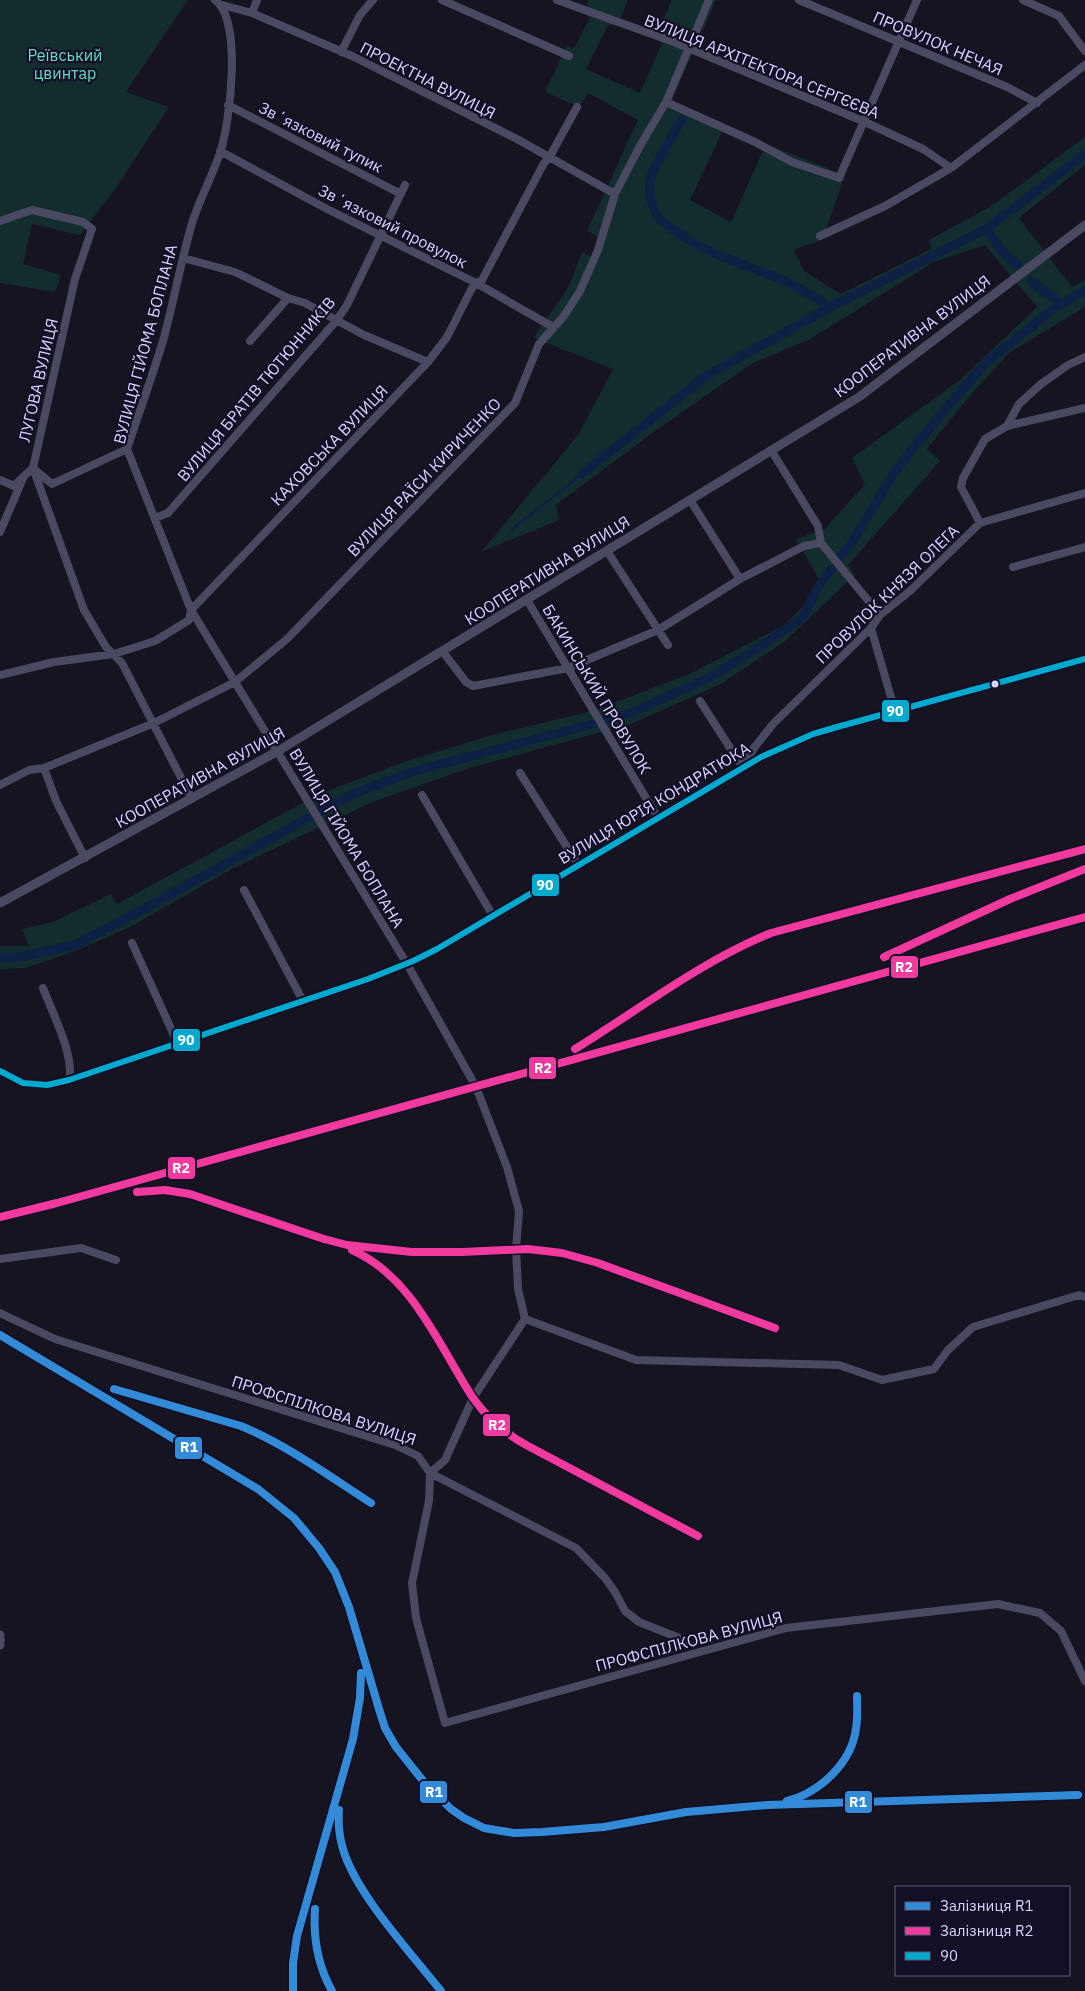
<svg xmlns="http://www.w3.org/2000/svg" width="1085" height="1991" font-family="'IBM Plex Sans',sans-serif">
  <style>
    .green { fill: #132c2d }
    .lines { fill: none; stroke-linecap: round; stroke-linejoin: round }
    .stream { stroke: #0d2144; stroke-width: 2.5 }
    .canal { stroke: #0d2144; stroke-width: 9 }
    .minor { stroke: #4a4962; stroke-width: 8 }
    .tertiary { stroke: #4a4962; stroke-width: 9 }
    .bus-1-casing { stroke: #130f26; stroke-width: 10 }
    .bus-1 { stroke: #00a9ce; stroke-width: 6 }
    .rail-1-casing { stroke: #130f26; stroke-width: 11 }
    .rail-2-casing { stroke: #130f26; stroke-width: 11 }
    .rail-1 { stroke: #338bd7; stroke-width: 8 }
    .rail-2 { stroke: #f13a9d; stroke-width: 8 }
    .bus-dot { fill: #d9d4ff; stroke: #130f26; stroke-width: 2 }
    .labels { text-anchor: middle; stroke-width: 4.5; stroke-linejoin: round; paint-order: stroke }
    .street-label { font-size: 16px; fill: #d9d4ff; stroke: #130f26 }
    .park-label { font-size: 16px; fill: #5fe0c0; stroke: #130f26 }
    .line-badge { stroke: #130f26; stroke-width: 2 }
    .badge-label { font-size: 14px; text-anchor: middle; font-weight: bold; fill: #fff }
  </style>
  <rect width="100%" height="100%" fill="#161421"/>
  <path class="green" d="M0,0H188L126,92L169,107L116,188L80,235L32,224L23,264L61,275L55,292L0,283Z
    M589,0H628L617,25H608L586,69L640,93L662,43L655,38L672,0H716L672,100L725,126L690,200L731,222L766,144L845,175L823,239L794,250L804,271L841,294L931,249L929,240L993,205L1085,137V165L1019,218L1072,287L1085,280V307L1009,353L972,393L927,449L940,461L848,565L855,575L784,642L721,684L631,724L466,769L370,803L232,869L130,927L78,950L26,968L0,969V946H29L22,929L53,922L111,894L117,904L317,795L404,762L492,735L596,710L689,674L783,626L823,586L796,539L825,529L865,484L852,458L960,380L1037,307L985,245L934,262L810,339L753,363L655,431L556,505L559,520L481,552L578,435L613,369L534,338C543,321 557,306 567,289C573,278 577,264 582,252L591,257L599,237L587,231L638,120L588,93L579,107L545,92L567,46L574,49L590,17L583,14Z"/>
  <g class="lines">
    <path class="stream" d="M511,530L582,474"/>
    <path class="canal" d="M682,120C672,138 655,161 650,181C648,193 652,208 659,218C662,223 671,228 677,232C723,266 786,271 829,308
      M986,229L1002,251L1017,265
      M1032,281L1038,287L1063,304
      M582,474L706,376L829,308L986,229L1085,154
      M840,557L852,542L896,470L945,409L987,362L1048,313L1085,290
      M605,720L633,712L711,677L775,637L803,617L819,585L831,570
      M321,811L355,793L415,771L593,724
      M0,958L19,957L75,945L142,910L310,817"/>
    <path class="minor" d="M215,0C243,20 230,123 220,153C212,176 201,197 193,220C181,260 174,301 163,341C152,377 139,413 127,449L191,610L407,964L476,1087L507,1167L519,1211L516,1249L518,1289L525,1319L473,1398L445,1460L430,1473L429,1501L412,1583L416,1618L445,1723L786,1628L998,1604L1040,1613L1061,1631L1085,1681
      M442,0L569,56
      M557,0L674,42L865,122L923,149L951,168
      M799,0L1007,87L1037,103
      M1023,0L1059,16L1085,51
      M222,5L252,13L352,56L517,139L615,194
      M252,13L257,0
      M341,52L360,15L373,0
      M666,102L755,142L792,162L839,178L917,0
      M228,105L401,194
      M220,151L327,209L476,283L553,327
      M0,221L32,210L83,222L92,229L75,279L33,468L24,476L0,532
      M820,236L885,206L951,168L1085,65
      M183,258L235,272L288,298L305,303L364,335L428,362
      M250,341L288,298
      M1007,426L1085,408
      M771,450L818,526L821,543L880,615
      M33,468L84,610L106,647L122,663L192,799
      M34,469L52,484L127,449
      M0,480L14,486L22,478
      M690,500L740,579
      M155,518L168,513L336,321L347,305L405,185
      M980,523L961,487L963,478L985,439L1007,426L1019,404L1041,384L1068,365L1085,357
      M607,551L668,645
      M1013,567L1085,547
      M527,600L658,818
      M871,628L895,711
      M443,652L466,682L473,686L568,668L658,630L740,579L804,546L821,543
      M0,675L54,662L114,654L155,641L189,620L191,610L428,362L447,337L472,288L476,283L482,280L544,163L549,158L577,107
      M700,701L743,768L754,748L773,724L871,628L880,615L910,591L980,523L1085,493
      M44,768L56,801L85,858
      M520,773L579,866
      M0,785L29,770L44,768L154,723L235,682L287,639L515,403L539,344L564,316L580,291L598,250L615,194L641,144L666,102L709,0
      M422,795L493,916
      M244,890L303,1001
      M132,943L178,1044
      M43,988C52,1012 75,1056 69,1080
      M0,1259L81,1248L116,1260
      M0,1313L55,1339L395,1445L418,1456L430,1473L576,1548L605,1578L615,1592L625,1611L639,1622L677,1637
      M525,1319L636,1360L839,1365L882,1380L934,1369L948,1350L973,1327L1079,1295L1085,1297"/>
    <path class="tertiary" d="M0,903L278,751L859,397L1085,225
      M0,1071L23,1083L47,1085L69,1080L368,979L413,961L437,949L761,757L813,734L837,727L1085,659
      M0,1635V1645"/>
    <defs>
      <path id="bus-1" d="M0,1071L23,1083L47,1085L69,1080L368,979L413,961L437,949L761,757L813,734L837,727L1085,659"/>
    </defs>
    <use href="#bus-1" class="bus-1-casing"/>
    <use href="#bus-1" class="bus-1"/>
    <defs>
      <path id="rail-1" d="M0,1335L258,1489L294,1518L319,1548L335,1572L349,1607L379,1709L385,1728L396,1747L424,1782L451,1809L464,1818L484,1828L514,1833L542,1832L604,1827L686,1812L767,1805L1078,1795
        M114,1389L241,1426C287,1445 329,1476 371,1503
        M787,1801C819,1793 852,1763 856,1728C858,1718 857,1707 857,1696
        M339,1810C338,1823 339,1836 343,1849C356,1894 411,1953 441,1991
        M315,1909C313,1938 318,1966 332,1991
        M293,1991V1963L297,1936L353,1739L360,1698L361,1673"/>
      <path id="rail-2" d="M884,957L1010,899L1085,869
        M575,1049C640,1009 700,962 771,933L1085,849
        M137,1192L165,1190L190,1194L324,1239L347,1245L412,1252H462L528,1249L562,1253L598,1263L775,1328
        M0,1217L57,1203L1085,917
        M352,1250C413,1277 439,1346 473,1398C488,1419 505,1434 528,1446L698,1536"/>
    </defs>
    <use href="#rail-1" class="rail-1-casing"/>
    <use href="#rail-2" class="rail-2-casing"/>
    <use href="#rail-1" class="rail-1"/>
    <use href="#rail-2" class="rail-2"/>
  </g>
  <circle class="bus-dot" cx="995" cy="684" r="4.5"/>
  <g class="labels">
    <g class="street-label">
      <text transform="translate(938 43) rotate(23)" y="6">ПРОВУЛОК НЕЧАЯ</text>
      <text transform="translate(762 66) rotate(22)" y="6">ВУЛИЦЯ АРХІТЕКТОРА СЕРГЄЄВА</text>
      <text transform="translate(428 80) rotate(27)" y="6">ПРОЕКТНА ВУЛИЦЯ</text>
      <text transform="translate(321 137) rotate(27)" y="6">Звʼязковий тупик</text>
      <text transform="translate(393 226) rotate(27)" y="6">Звʼязковий провулок</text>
      <text transform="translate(912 336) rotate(-37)" y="6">КООПЕРАТИВНА ВУЛИЦЯ</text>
      <text transform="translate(145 344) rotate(-75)" y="6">ВУЛИЦЯ ГІЙОМА БОПЛАНА</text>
      <text transform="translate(38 380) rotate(-77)" y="6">ЛУГОВА ВУЛИЦЯ</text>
      <text transform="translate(256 389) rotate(-50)" y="6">ВУЛИЦЯ БРАТІВ ТЮТЮННИКІВ</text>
      <text transform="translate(329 445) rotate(-46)" y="6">КАХОВСЬКА ВУЛИЦЯ</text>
      <text transform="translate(424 477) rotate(-46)" y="6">ВУЛИЦЯ РАЇСИ КИРИЧЕНКО</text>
      <text transform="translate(547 570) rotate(-32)" y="6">КООПЕРАТИВНА ВУЛИЦЯ</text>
      <text transform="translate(887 594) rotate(-44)" y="6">ПРОВУЛОК КНЯЗЯ ОЛЕГА</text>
      <text transform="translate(597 689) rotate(59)" y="6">БАКИНСЬКИЙ ПРОВУЛОК</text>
      <text transform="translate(200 777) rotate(-29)" y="6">КООПЕРАТИВНА ВУЛИЦЯ</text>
      <text transform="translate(654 803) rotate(-31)" y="6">ВУЛИЦЯ ЮРІЯ КОНДРАТЮКА</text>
      <text transform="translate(347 838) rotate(59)" y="6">ВУЛИЦЯ ГІЙОМА БОПЛАНА</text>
      <text transform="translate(324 1410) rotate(18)" y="6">ПРОФСПІЛКОВА ВУЛИЦЯ</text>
      <text transform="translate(689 1641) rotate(-15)" y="6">ПРОФСПІЛКОВА ВУЛИЦЯ</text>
    </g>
    <g class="park-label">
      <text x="65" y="61">Реївський<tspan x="65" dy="18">цвинтар</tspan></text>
    </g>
  </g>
  <g class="line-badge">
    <rect x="881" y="699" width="29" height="24" rx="5" fill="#00a9ce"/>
    <rect x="531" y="873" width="29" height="24" rx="5" fill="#00a9ce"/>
    <rect x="890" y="955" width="29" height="24" rx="5" fill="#f13a9d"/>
    <rect x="172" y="1028" width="29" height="24" rx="5" fill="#00a9ce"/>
    <rect x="528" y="1056" width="29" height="24" rx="5" fill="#f13a9d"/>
    <rect x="167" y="1156" width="29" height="24" rx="5" fill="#f13a9d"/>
    <rect x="482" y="1413" width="29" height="24" rx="5" fill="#f13a9d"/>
    <rect x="174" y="1436" width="29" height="24" rx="5" fill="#338bd7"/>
    <rect x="419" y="1780" width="29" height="24" rx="5" fill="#338bd7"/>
    <rect x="844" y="1790" width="29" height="24" rx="5" fill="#338bd7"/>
  </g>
  <g class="badge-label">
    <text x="895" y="716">90</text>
    <text x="545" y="890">90</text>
    <text x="904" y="972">R2</text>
    <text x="186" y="1045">90</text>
    <text x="543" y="1073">R2</text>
    <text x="181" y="1173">R2</text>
    <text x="497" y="1430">R2</text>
    <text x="189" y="1452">R1</text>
    <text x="434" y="1797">R1</text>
    <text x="858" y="1807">R1</text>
  </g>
  <rect x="895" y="1886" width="175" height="90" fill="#130f26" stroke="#625e7d"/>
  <rect x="905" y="1902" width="25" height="8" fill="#338bd7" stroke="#625e7d"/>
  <text x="940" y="1911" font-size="15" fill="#d9d4ff">Залізниця R1</text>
  <rect x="905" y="1927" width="25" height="8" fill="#f13a9d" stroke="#625e7d"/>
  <text x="940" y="1936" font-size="15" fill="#d9d4ff">Залізниця R2</text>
  <rect x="905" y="1952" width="25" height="8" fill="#00a9ce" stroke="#625e7d"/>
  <text x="940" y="1961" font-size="15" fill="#d9d4ff">90</text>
</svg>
